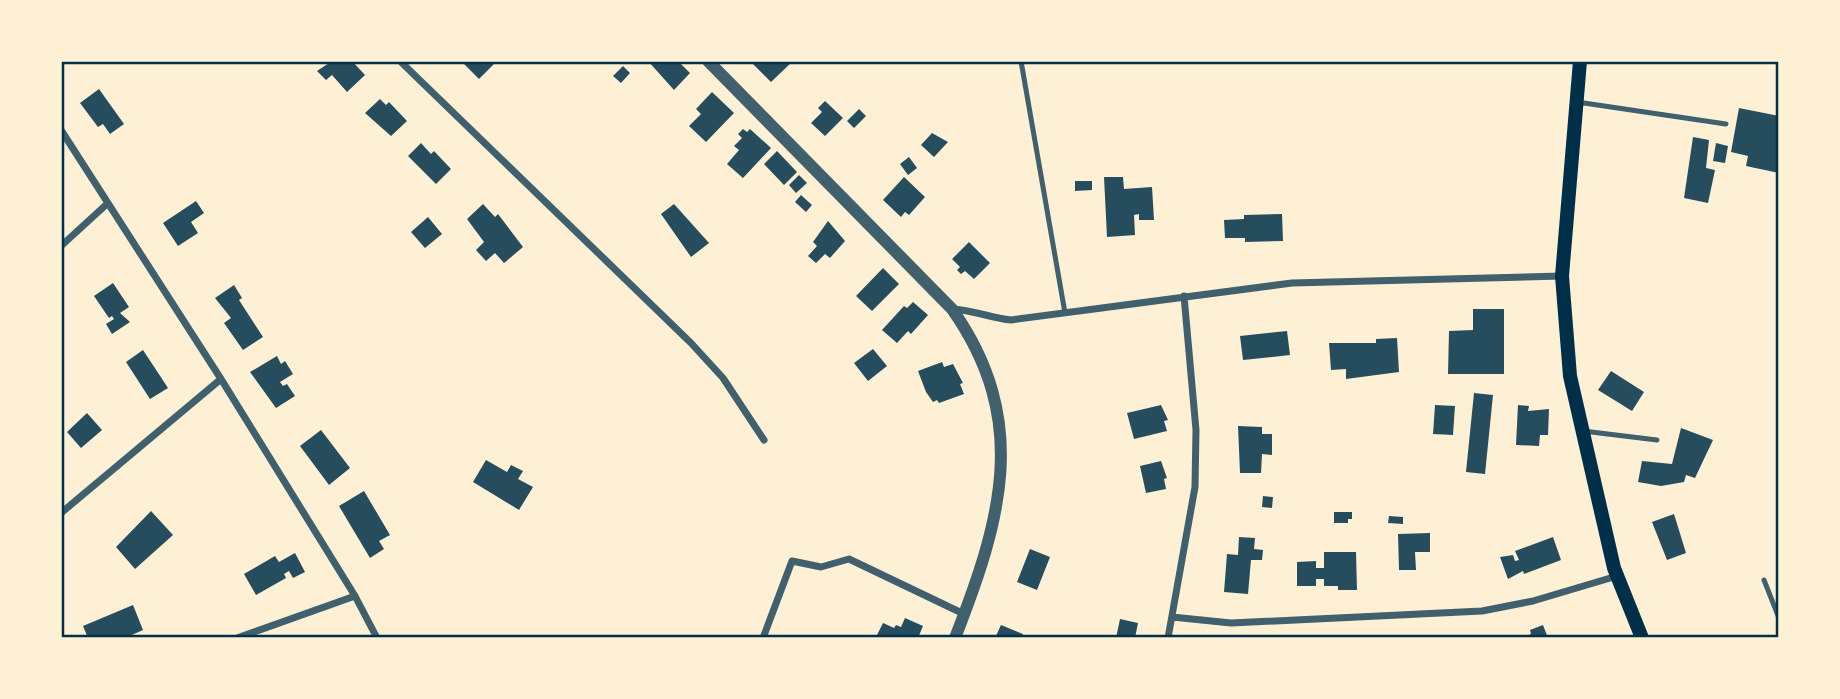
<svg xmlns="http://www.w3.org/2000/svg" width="1840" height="699" font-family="'Noto Sans',sans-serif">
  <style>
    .building { fill: #264d5e }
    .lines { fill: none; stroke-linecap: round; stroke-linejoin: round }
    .service { stroke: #3f606c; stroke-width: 5 }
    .minor { stroke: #3f606c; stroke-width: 7 }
    .tertiary { stroke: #3f606c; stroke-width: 12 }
    .secondary { stroke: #003049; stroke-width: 14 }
    .neatline { fill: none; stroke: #003049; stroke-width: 2.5 }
  </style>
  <rect width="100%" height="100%" fill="#fdf0d5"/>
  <path class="building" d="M332,61H352L365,75L347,92L332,75L326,80L317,71Z
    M461,61H497L479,79Z
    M648,61H678L690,73L674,90Z
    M754,61H793L771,82L752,63Z
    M623,66L630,73L621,83L613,76Z
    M99,89L124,124L110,134L103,124L98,127L80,103Z
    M712,92L734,113L706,142L689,126L701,114L696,109Z
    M380,99L386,105L389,102L407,121L391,136L365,113Z
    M825,101L843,118L825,136L811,123L822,112L818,108Z
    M1739,108L1779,116V173L1746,166L1748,156L1731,152Z
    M859,109L866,116L854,128L847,121Z
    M743,129L747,132L750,129L771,148L743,178L727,164L739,150L734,146L742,138L738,134Z
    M932,133L948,142L934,157L921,145Z
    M1693,137L1709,140L1706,168L1715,170L1708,203L1684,198Z
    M421,143L431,154L434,151L451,169L436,184L408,156Z
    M1716,143L1728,146L1725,163L1713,161Z
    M777,151L797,172L784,185L764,164Z
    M909,157L917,168L908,175L900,164Z
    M799,175L807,183L796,193L789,185Z
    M904,177L925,197L909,215L905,212L901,217L883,200Z
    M1104,177H1123L1124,189L1152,187L1154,220H1139V214L1134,215L1135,235L1107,237Z
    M1075,181H1092V190L1075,191Z
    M801,195L812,205L806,212L795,202Z
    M196,201L204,213L191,222L198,233L178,246L163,223Z
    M483,204L495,217L498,214L523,247L504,263L495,253L486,261L476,250L484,242L467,219Z
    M674,204L709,243L691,257L661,214Z
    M1282,214L1283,241L1245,242V238H1225L1224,220L1244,219V215Z
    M428,217L442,234L425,248L411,232Z
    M828,221L845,241L830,258L825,254L816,263L808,256L817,246L813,242Z
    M969,242L990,263L974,279L965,271L961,274L957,270L960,267L952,259Z
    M883,268L899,284L872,311L856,296Z
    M113,283L129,307L120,313L130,322L112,334L106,324L114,319L112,316L109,318L94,296Z
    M234,285L242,298L239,300L263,337L243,350L224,323L231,318L215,298Z
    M913,302L928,315L911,334L908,331L897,343L882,330L904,306L907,308Z
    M1473,309H1504V374H1448L1449,331L1473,330Z
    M1287,331L1290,355L1243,360L1240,336Z
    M1397,338L1399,372L1346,379V369L1331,370L1329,343H1376V339Z
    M873,349L887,366L868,381L854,363Z
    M143,350L168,388L150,399L126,362Z
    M277,356L281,364L285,361L293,374L280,382L283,386L287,384L295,396L276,408L250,372Z
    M942,362L944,367L953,364L963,383L960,384L964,394L939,403L937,400L933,402L926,392L918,371Z
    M1611,371L1644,392L1632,411L1598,390Z
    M1474,393L1493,395L1485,474L1466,472Z
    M1161,405L1168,420L1164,421L1167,431L1134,439L1127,413Z
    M1435,405L1455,406L1453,435L1433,434Z
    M1518,405L1529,406L1528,411L1549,409L1548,435H1540L1539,446L1516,445Z
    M87,413L102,430L81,448L67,432Z
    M1238,426L1262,427V434H1272V455L1262,454L1261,473H1240Z
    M1681,428L1713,440L1695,478L1686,475L1684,482L1661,486L1638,482L1642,461L1672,464Z
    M321,430L350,468L329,485L300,446Z
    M486,460L507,472L511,465L523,471L518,479L533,487L519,510L473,482Z
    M1161,461L1167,478L1164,479L1166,489L1146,493L1140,466Z
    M364,491L390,535L379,541L384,549L370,558L339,506Z
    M1263,496L1273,497L1272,508L1262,507Z
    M151,511L173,535L135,569L116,547Z
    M1334,512H1352V519H1348V523H1334Z
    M1674,514L1686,553L1667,560L1652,522Z
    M1389,516L1403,517V524L1388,523Z
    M1430,533V552H1415L1416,570H1399L1398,534Z
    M1239,537L1255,538L1254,549L1263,550L1262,560H1251L1248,594L1224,592L1227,554L1238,555Z
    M1553,537L1561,560L1524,574L1523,571L1508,579L1500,557L1513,555L1515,561L1519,560L1515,551Z
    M1030,549L1050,557L1037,590L1017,582Z
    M1324,552H1356L1357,590H1338V586H1324V579H1316V586H1297V562L1316,561V568H1324Z
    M295,553L305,572L293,578L289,571L284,574L286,578L256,595L244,574L275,556L279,562Z
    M133,605L143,630L125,638H88L83,626Z
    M905,618L923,626L918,638L877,635L883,623L894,628L896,625L901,627Z
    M1120,619L1138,623L1135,638H1116Z
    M1001,625L1023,634L1021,638H995Z
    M1543,625L1548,638H1522L1531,634L1530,630Z"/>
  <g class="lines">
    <path class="service" d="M1021,61L1065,313
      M1577,102L1726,124
      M1583,431L1657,440
      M1764,580L1779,618"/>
    <path class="minor" d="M400,61L691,343L723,378L764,440
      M61,130L221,379L355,596L377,638
      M61,246L108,203
      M952,309C973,310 991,318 1011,320L1292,283L1562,276
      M61,513L221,379
      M1172,617L1231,623L1482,611L1533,601L1617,576
      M237,638L355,596
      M763,638L792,561L821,567L849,559L964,614
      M1168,638L1195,487L1196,430L1184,296"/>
    <path class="tertiary" d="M708,61L952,309C1031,421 1001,520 955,638"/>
    <path class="secondary" d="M1580,61L1562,276L1570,376L1614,568L1642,638"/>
  </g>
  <rect width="1840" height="699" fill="none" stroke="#fdf0d5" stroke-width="126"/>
  <rect x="63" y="63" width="1714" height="573" class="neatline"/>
</svg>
